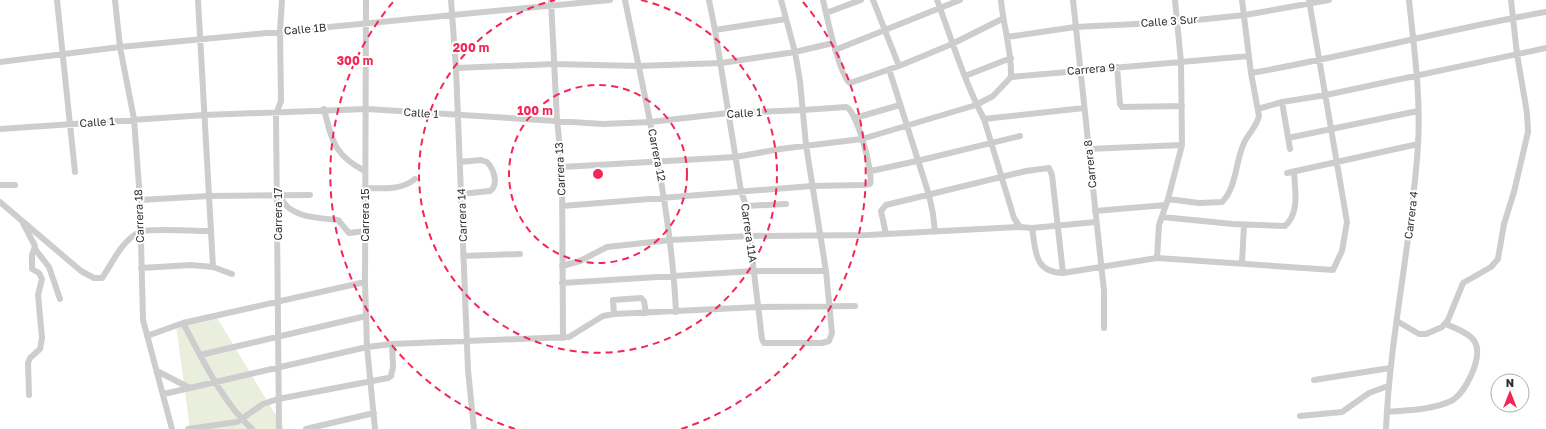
<svg xmlns="http://www.w3.org/2000/svg" width="1546" height="429" font-family="'Golos Text',sans-serif">
  <style>
    .green { fill: #e9eedd }
    .lines { fill: none; stroke-linecap: round; stroke-linejoin: round }
    .minor { stroke: #cdcdcd; stroke-width: 6 }
    .ring { fill: none; stroke: #f42655; stroke-width: 2; stroke-dasharray: 7 5 }
    .labels { text-anchor: middle; stroke-width: 4; stroke-linejoin: round; paint-order: stroke }
    .street-label { font-size: 11px; fill: #303030; stroke: #fff }
    .centre { fill: #f42655; stroke: #fff; stroke-width: 2 }
    .ring-label { font-size: 12px; text-anchor: middle; font-weight: bold; fill: #f42655; stroke: #fff; stroke-width: 4; stroke-linejoin: round; paint-order: stroke }
  </style>
  <rect width="100%" height="100%" fill="#fff"/>
  <path class="green" d="M216,316L284,429H190L176,325Z"/>
  <g class="lines">
    <path class="minor" d="M57,0L75,172
      M115,0L120,47L134,119L140,200L143,320L172,429
      M198,0L213,267
      M366,0L365,282L367,347L375,429
      M451,0L456,68L468,370L474,429
      M551,0L557,120L562,167L563,338
      M625,0C646,104 671,206 676,312
      M709,0L715,30L741,191L746,206L762,339L764,343H822L829,341L832,333L826,271L806,145L800,81L795,52L781,0
      M823,0C826,13 840,79 850,83L899,66L952,44L1002,19
      M873,0L899,66
      M937,0C952,40 964,81 984,119L1014,218L1020,227L1032,228C1036,252 1034,272 1063,273L1157,258L1333,270L1342,251L1347,222L1309,0
      M1001,0C1003,26 1012,50 1011,77
      M1073,0L1104,291V328
      M826,13L861,0
      M715,30L786,19
      M1007,37L1075,27L1177,22L1245,15L1329,0
      M835,50L960,0
      M0,62L120,47L610,0
      M1117,67L1120,104L1122,107L1182,106
      M456,68L554,64L638,66L721,63L795,52L833,43
      M889,69L929,195L933,214L935,232
      M1251,73C1350,56 1447,29 1546,12
      M965,76L1011,58
      M1011,77L1249,56
      M1282,102L1290,149
      M324,109C332,141 334,155 365,171
      M1258,109L1282,102L1326,95L1546,48
      M855,118L900,105
      M984,119L1084,108
      M0,129L205,115L367,109L603,124L650,122L729,113L803,110L846,107C856,109 874,173 870,184L864,185L812,186L562,206
      M1288,138L1418,111
      M1088,149L1182,145
      M460,162L481,160L487,162C494,169 499,185 490,191L461,194
      M562,167L736,157L780,149L862,139L976,105L993,96L1011,77
      M871,171L917,161L1020,136
      M1287,173L1418,144
      M0,185H15
      M365,188C383,188 400,191 415,179
      M280,195C287,218 319,218 338,220L349,233L365,231
      M1168,199L1199,203L1222,202C1237,187 1235,162 1244,143C1248,134 1257,126 1259,116L1251,73L1242,0
      M140,200L209,196L310,195
      M0,202L81,271L94,278H102C113,262 121,242 139,232C147,228 198,231 210,231
      M746,206L786,204
      M1095,211L1166,205
      M1162,217L1233,224L1285,226C1300,213 1295,189 1294,172
      M22,221L35,246L32,255V269L39,273L42,279L38,295L42,338L40,349L30,358L28,363L29,395
      M1032,228L1096,222
      M886,234L881,211L886,205L1026,171L1049,168L1052,175L1063,273
      M35,249L49,267L60,299
      M463,256L520,254
      M1157,258L1159,225L1168,199L1182,145L1181,62L1175,0
      M1242,263L1244,225
      M562,266L580,261L607,247L671,240L749,236L868,235L1020,227
      M141,268L191,265L213,267L232,274
      M562,283L754,271H826
      M614,314L613,300L641,298L644,301L646,313
      M1397,321L1419,334H1426L1442,327L1448,320L1463,283L1491,267L1498,259L1504,224L1514,192L1528,132L1527,113L1517,54L1511,0
      M183,323C202,358 222,402 252,429
      M147,336L183,323L365,282
      M200,355L366,316
      M157,371L190,388
      M1314,380L1390,368
      M164,394L367,347L392,344L569,337L603,316L614,314L759,307L855,306
      M1387,412C1407,410 1432,410 1451,401C1466,393 1483,357 1475,342C1470,333 1454,328 1446,324
      M1300,416L1342,412L1369,393L1388,386
      M188,429L237,422L263,404L278,399L388,378L391,376L393,367L392,344
      M279,429L276,114L281,101L280,31L282,0
      M306,429L374,413
      M1386,429C1390,334 1412,240 1418,145C1421,97 1414,48 1409,0"/>
  </g>
  <g class="ring">
    <circle cx="598" cy="174" r="89"/>
    <path d="M641 0A179 179 0 1 1 555 0"/>
    <path d="M515 429A268 268 0 0 1 393 2M803 2A268 268 0 0 1 681 429"/>
  </g>
  <g class="labels">
    <g class="street-label">
      <text transform="translate(1169 21) rotate(-4)" y="4">Calle 3 Sur</text>
      <text transform="translate(305 29) rotate(-5)" y="4">Calle 1B</text>
      <text transform="translate(1091 69) rotate(-5)" y="4">Carrera 9</text>
      <text transform="translate(421 113) rotate(4)" y="4">Calle 1</text>
      <text transform="translate(744 113) rotate(-3)" y="4">Calle 1</text>
      <text transform="translate(97 122) rotate(-4)" y="4">Calle 1</text>
      <text transform="translate(657 155) rotate(79)" y="4">Carrera 12</text>
      <text transform="translate(1090 164) rotate(-96)" y="4">Carrera 8</text>
      <text transform="translate(560 169) rotate(-93)" y="4">Carrera 13</text>
      <text transform="translate(278 214) rotate(-90)" y="4">Carrera 17</text>
      <text transform="translate(365 215) rotate(-90)" y="4">Carrera 15</text>
      <text transform="translate(462 215) rotate(-92)" y="4">Carrera 14</text>
      <text transform="translate(1411 215) rotate(-83)" y="4">Carrera 4</text>
      <text transform="translate(139 216) rotate(-92)" y="4">Carrera 18</text>
      <text transform="translate(749 233) rotate(82)" y="4">Carrera 11A</text>
    </g>
  </g>
  <circle cx="598" cy="174" r="6" class="centre"/>
  <g class="ring-label">
    <text x="471" y="52">200 m</text>
    <text x="355" y="65">300 m</text>
    <text x="535" y="115">100 m</text>
  </g>
  <g transform="translate(1510 393)"><circle r="19" fill="#ffffff" stroke="#acacac"/>
  <path d="M0-3L7 15L0 10L-7 15Z" fill="#f42655"/>
  <text y="-6" font-size="11" font-weight="bold" text-anchor="middle" fill="#303030">N</text>
  </g>
</svg>
